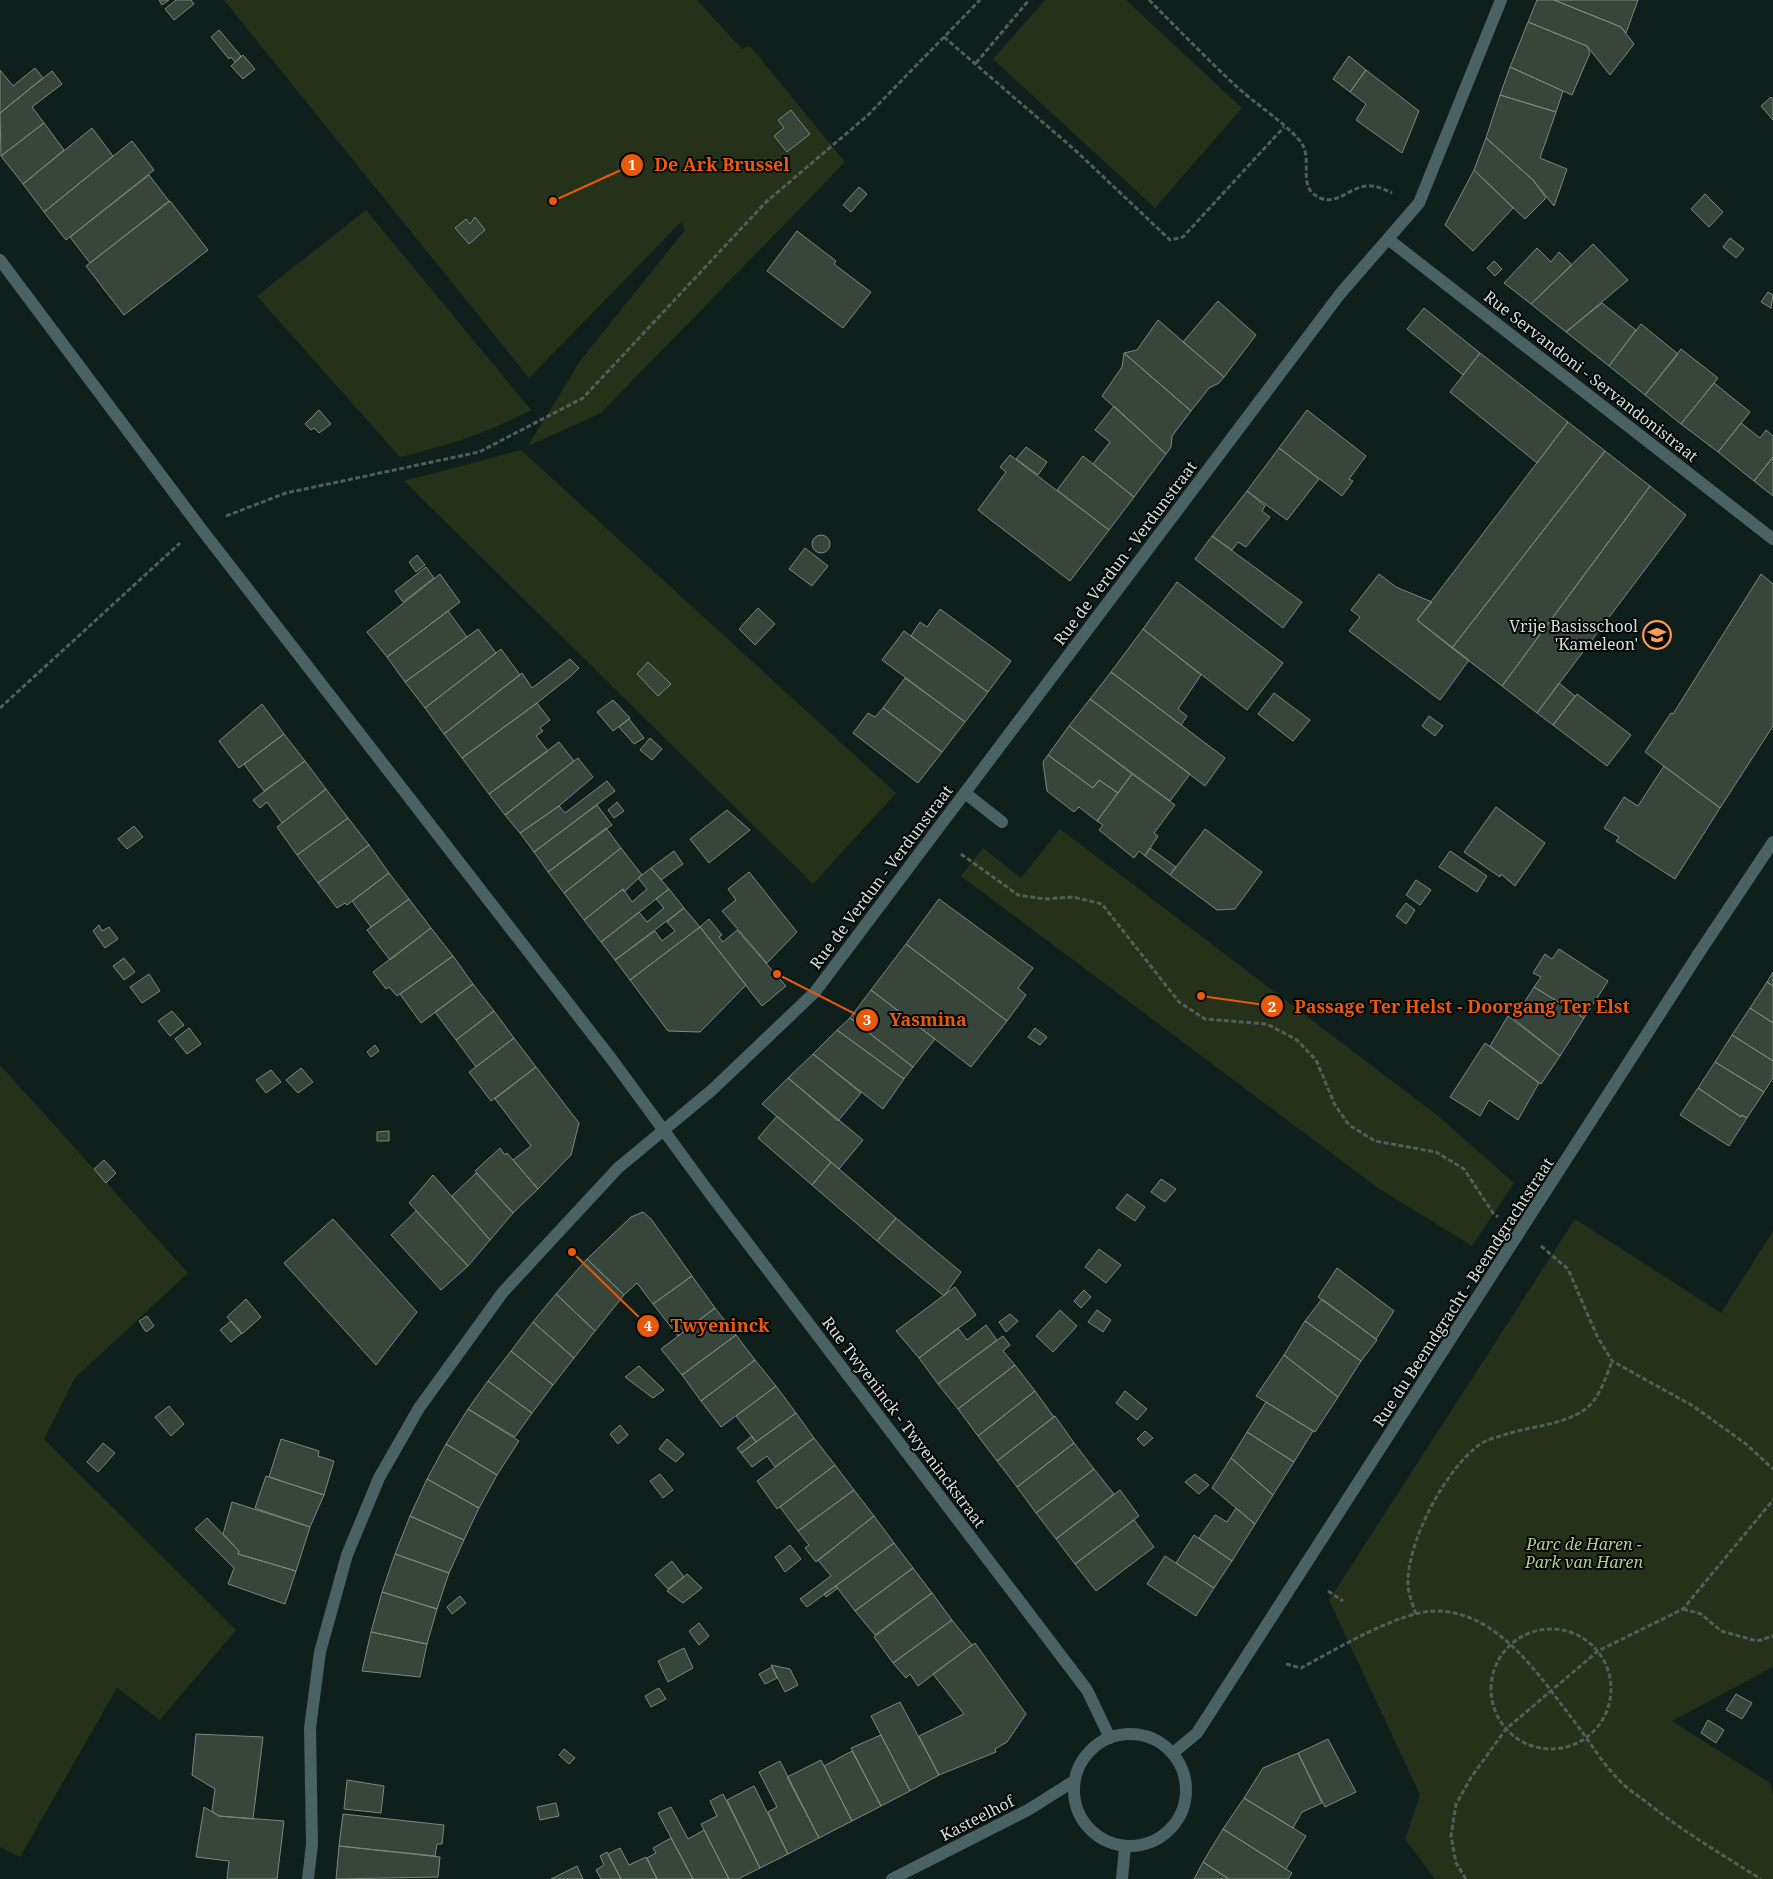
<svg xmlns="http://www.w3.org/2000/svg" width="1773" height="1879" font-family="'Noto Serif',serif">
  <style>
    .green { fill: #26311a }
    .building { fill: #37453b; stroke: #7b8a7f }
    .lines { fill: none; stroke-linecap: round; stroke-linejoin: round }
    .path { stroke: #505f5c; stroke-width: 3; stroke-dasharray: 5 2.5; stroke-linecap: butt }
    .lane { stroke: #4a6264; stroke-width: 12 }
    .street { stroke: #4a6264; stroke-width: 12 }
    .labels { text-anchor: middle; stroke-width: 4; stroke-linejoin: round; paint-order: stroke }
    .street-label { font-size: 16px; fill: #d3dedb; stroke: #030806 }
    .poi-label { font-size: 16px; fill: #d3dedb; stroke: #030806; text-anchor: end }
    .park-label { font-size: 16px; font-style: italic; fill: #adce8d; stroke: #030806 }
    .leader { fill: none; stroke: #e8590c; stroke-width: 2 }
    .callout-dot { fill: #e8590c; stroke: #030806; stroke-width: 2 }
    .mark-label { font-size: 15px; text-anchor: middle; font-weight: bold; fill: #fff }
    .callout-label { font-size: 18px; text-anchor: middle; font-weight: bold; fill: #e8590c; stroke: #030806; stroke-width: 4; stroke-linejoin: round; paint-order: stroke }
  </style>
  <rect width="100%" height="100%" fill="#0e1f1c"/>
  <path class="green" d="M224,0H697L742,49L750,46L845,162L601,413L528,446L580,361L685,230L681,222L529,378Z
    M1045,0H1126L1242,108L1155,208L993,59Z
    M366,210L531,410C486,434 450,445 400,457L257,296Z
    M521,450L896,793L813,884L404,481Z
    M1060,829L1437,1115L1514,1183L1472,1246L1378,1188L961,876L983,848L1021,878Z
    M0,1065L188,1273L75,1378L44,1439L236,1630L160,1720L117,1688L20,1857L0,1847Z
    M1575,1219L1721,1313L1773,1231V1667L1672,1721L1770,1783L1773,1795V1879H1435L1405,1839L1420,1795L1329,1600Z"/>
  <path class="building" d="M159,0H169L162,5Z
    M176,0H191L194,4L174,20L165,9Z
    M1537,0H1554L1621,27L1634,44L1610,75L1587,46L1528,22Z
    M1554,0H1638L1626,33L1621,27Z
    M1528,22L1587,46L1590,53L1572,95L1510,67Z
    M219,30L241,56L235,62L231,57L229,59L211,37Z
    M243,55L255,69L243,79L231,66Z
    M1349,56L1366,70L1350,92L1333,79Z
    M1510,67L1563,91L1556,112L1500,95Z
    M35,68L43,78L0,113V70L13,86Z
    M1366,70L1419,111L1402,153L1356,120L1366,104L1350,92Z
    M52,71L62,84L32,107L44,123L1,156L0,113Z
    M1500,95L1556,112L1540,158L1567,169L1554,206L1533,180L1486,138Z
    M1771,97L1773,100V120L1761,106Z
    M791,110L810,134L787,152L774,136L784,128L778,120Z
    M44,123L64,150L23,184L1,156Z
    M92,128L113,156L44,212L23,184Z
    M1486,138L1533,180L1546,198L1525,219L1474,170Z
    M132,141L154,170L66,240L44,212Z
    M1474,170L1513,208L1473,251L1445,225Z
    M149,175L169,201L90,263L70,237Z
    M859,187L867,194L851,212L843,205Z
    M1705,194L1723,212L1709,227L1691,209Z
    M170,201L208,250L124,315L86,266Z
    M475,217L485,230L469,244L455,228L466,219L470,224Z
    M797,231L836,261L834,264L871,292L843,328L767,271Z
    M1730,238L1744,249L1736,258L1723,247Z
    M1593,244L1628,280L1566,332L1531,304Z
    M1537,248L1551,262L1559,252L1572,265L1531,304L1504,283Z
    M1494,261L1502,269L1495,276L1487,268Z
    M1768,292L1773,295L1771,308L1761,302Z
    M1218,301L1256,335L1224,377L1183,342Z
    M1602,303L1636,330L1609,366L1566,332Z
    M1424,308L1480,353L1463,375L1407,329Z
    M1158,320L1224,377L1219,383L1209,388L1191,411L1124,353L1137,350Z
    M1641,324L1678,354L1645,395L1609,366Z
    M1681,349L1718,378L1681,424L1645,395Z
    M1124,353L1191,411L1172,436L1171,447L1166,454L1102,396L1122,367Z
    M1480,353L1568,422L1537,463L1450,392Z
    M1714,383L1750,412L1718,452L1681,424Z
    M1114,406L1166,454L1134,497L1093,464L1110,442L1095,430Z
    M319,410L331,424L319,433L314,428L311,430L305,424Z
    M1307,410L1366,456L1349,479L1353,481L1342,496L1279,448Z
    M1568,422L1605,451L1452,648L1417,620Z
    M1741,423L1760,438L1766,430L1773,436V457L1754,481L1718,452Z
    M1026,447L1047,462L1038,475L1016,459Z
    M1279,448L1319,479L1287,520L1247,491Z
    M1605,451L1650,486L1502,686L1452,648Z
    M1010,455L1109,530L1070,581L978,510L1006,472L1000,467Z
    M1083,456L1134,497L1109,530L1057,490Z
    M1773,457V496L1754,481Z
    M1650,486L1686,515L1537,713L1502,686Z
    M1247,491L1265,506L1262,511L1270,517L1246,547L1238,542L1232,550L1212,536Z
    M812 544a9 9 0 1 1 18 0a9 9 0 1 1-18 0Z
    M1212,536L1302,602L1283,628L1195,559Z
    M805,548L828,566L812,586L789,569Z
    M417,555L425,565L416,572L409,562Z
    M426,567L434,578L403,602L395,591Z
    M440,574L460,602L387,657L367,632Z
    M1379,574L1396,587L1432,602L1417,620L1469,660L1440,700L1349,631L1360,617L1351,610Z
    M1761,574L1773,584V726L1720,808L1645,752L1671,713L1673,714Z
    M1177,582L1283,663L1247,710L1143,629Z
    M758,608L775,624L755,645L739,629Z
    M940,609L1011,661L988,692L911,636L920,622L927,627Z
    M448,611L467,637L405,682L387,657Z
    M478,629L496,653L425,708L405,682Z
    M1143,629L1201,675L1178,709L1187,716L1181,725L1111,672Z
    M904,631L988,692L965,722L882,660Z
    M501,649L520,675L444,734L425,708Z
    M570,659L579,668L571,676L537,703L462,758L444,734L522,673L532,688Z
    M648,662L671,684L658,696L637,674Z
    M1111,672L1225,758L1205,786L1090,699Z
    M905,678L965,722L942,752L883,708Z
    M1559,683L1575,696L1553,725L1537,713Z
    M1274,693L1310,720L1293,741L1258,714Z
    M1577,694L1631,735L1607,766L1553,725Z
    M1090,699L1190,774L1170,801L1069,726Z
    M613,700L630,718L613,731L597,712Z
    M537,703L550,720L540,728L543,731L536,736L548,751L489,794L462,758Z
    M262,704L284,734L239,768L219,741Z
    M883,708L942,752L918,783L853,733L868,713L875,717Z
    M1429,716L1443,726L1435,736L1422,726Z
    M629,719L644,738L634,744L619,727Z
    M1069,726L1132,774L1118,793L1099,780L1093,788L1048,755Z
    M284,734L305,761L264,791L244,764Z
    M650,738L662,749L652,760L640,750Z
    M559,742L574,761L505,815L489,794Z
    M1048,755L1093,788L1099,780L1118,793L1097,821L1079,807L1074,812L1047,791L1043,762Z
    M578,758L593,777L559,806L520,833L505,815Z
    M305,761L326,789L282,823L267,802L260,808L253,800Z
    M1664,766L1720,808L1675,879L1616,841L1619,837L1604,828L1624,797L1638,806Z
    M1132,774L1175,805L1154,833L1158,836L1145,856L1139,851L1134,858L1099,830L1103,825L1097,821Z
    M607,781L615,791L534,852L520,833L559,806L565,813Z
    M326,789L348,818L297,855L277,827Z
    M617,802L624,811L614,818L608,810Z
    M597,805L612,825L548,872L534,852Z
    M1496,807L1545,843L1515,886L1501,874L1500,877L1464,852Z
    M727,810L750,830L709,863L690,839Z
    M348,818L369,845L318,883L297,855Z
    M134,826L143,837L127,849L118,839Z
    M606,828L621,848L564,893L548,872Z
    M1205,829L1262,872L1235,909L1217,910L1170,875Z
    M369,845L389,873L347,905L345,903L337,908L318,883Z
    M621,848L642,875L624,892L623,889L584,920L564,893Z
    M1150,848L1176,867L1170,875L1145,856Z
    M674,851L683,864L661,880L651,868Z
    M1450,851L1487,876L1477,892L1439,867Z
    M651,868L669,889L601,942L584,920L623,889L632,902L647,889L638,878Z
    M749,872L797,932L767,963L722,911L736,900L728,889Z
    M389,873L409,899L371,927L352,901Z
    M1416,880L1431,890L1420,905L1406,895Z
    M669,889L684,908L615,960L601,942L639,912L647,922L664,908L656,899Z
    M409,899L431,928L390,960L367,930Z
    M939,899L1033,968L1018,988L1026,995L1007,1021L906,944Z
    M1406,903L1415,910L1406,924L1396,916Z
    M684,908L700,927L630,980L615,960L655,931L662,941L675,931L667,922Z
    M709,919L722,935L719,937L723,942L737,930L786,986L762,1006L700,927Z
    M99,925L102,931L109,927L118,939L105,948L93,931Z
    M700,927L746,985L700,1032L668,1031L630,980Z
    M431,928L453,956L397,996L389,987L386,989L373,972Z
    M906,944L1007,1021L971,1067L871,990Z
    M1559,949L1608,981L1584,1018L1534,987L1541,977L1533,973L1545,954L1552,959Z
    M453,956L473,984L421,1023L400,994Z
    M124,958L135,972L124,980L113,966Z
    M1773,972V986L1767,982Z
    M149,974L160,991L142,1003L130,987Z
    M1767,982L1773,986V1023L1750,1008Z
    M473,984L494,1011L456,1040L435,1012Z
    M1534,987L1584,1018L1560,1056L1514,1019Z
    M871,990L935,1039L913,1067L850,1018Z
    M1750,1008L1773,1023V1061L1732,1035Z
    M172,1011L184,1025L170,1036L158,1021Z
    M494,1011L514,1038L476,1067L456,1040Z
    M1508,1016L1560,1056L1541,1084L1490,1046Z
    M850,1018L913,1067L904,1079L837,1030Z
    M189,1028L201,1044L187,1054L175,1039Z
    M1035,1028L1047,1037L1040,1045L1028,1037Z
    M837,1030L904,1079L883,1109L813,1054Z
    M1732,1035L1773,1061V1078L1764,1092L1715,1062Z
    M514,1038L536,1067L491,1101L469,1072Z
    M1485,1043L1539,1083L1518,1120L1489,1100L1480,1116L1450,1097Z
    M375,1045L379,1051L371,1057L367,1052Z
    M813,1054L861,1093L838,1121L788,1078Z
    M1715,1062L1764,1092L1747,1118L1742,1115L1741,1117L1698,1088Z
    M536,1067L579,1123L571,1155L538,1189L513,1160L531,1146L495,1099Z
    M301,1068L313,1082L298,1093L286,1080Z
    M271,1070L281,1082L266,1093L256,1080Z
    M788,1078L863,1140L839,1169L762,1104Z
    M1698,1088L1741,1117L1742,1115L1747,1118L1729,1146L1680,1115Z
    M777,1116L831,1162L812,1185L758,1138Z
    M389,1131V1141H377V1132Z
    M500,1148L505,1155L507,1153L538,1189L513,1213L475,1171Z
    M104,1160L116,1173L106,1183L94,1169Z
    M831,1162L896,1218L877,1241L812,1185Z
    M476,1173L513,1213L490,1240L452,1196Z
    M433,1175L490,1240L468,1266L409,1203Z
    M1161,1179L1176,1189L1165,1202L1151,1192Z
    M1127,1194L1145,1207L1135,1221L1116,1208Z
    M416,1211L468,1266L441,1290L391,1235Z
    M643,1212L651,1219L692,1276L653,1304L637,1283L624,1295L587,1259L631,1217Z
    M896,1218L961,1272L944,1296L877,1241Z
    M333,1219L417,1312L376,1365L284,1263Z
    M1099,1249L1121,1265L1106,1283L1085,1267Z
    M587,1259L624,1295L595,1331L556,1294Z
    M1337,1268L1394,1311L1376,1339L1318,1297Z
    M692,1276L715,1308L678,1336L653,1304Z
    M955,1287L976,1315L919,1358L896,1331Z
    M1084,1290L1091,1297L1081,1308L1074,1301Z
    M556,1294L595,1331L574,1358L533,1322Z
    M246,1299L261,1317L242,1334L227,1317Z
    M1322,1299L1377,1340L1361,1361L1305,1321Z
    M715,1308L736,1335L682,1375L661,1349Z
    M1060,1310L1077,1326L1053,1352L1036,1336Z
    M1097,1310L1111,1320L1103,1332L1088,1322Z
    M1010,1314L1018,1321L1006,1332L999,1322Z
    M147,1316L154,1326L146,1332L139,1321Z
    M231,1321L242,1333L231,1342L220,1330Z
    M1305,1321L1361,1361L1338,1397L1284,1355Z
    M533,1322L574,1358L553,1385L511,1351Z
    M986,1325L997,1340L938,1384L919,1358L958,1328L967,1340Z
    M736,1335L755,1360L701,1401L682,1375Z
    M1003,1336L1010,1345L1003,1351L1015,1365L958,1409L938,1384Z
    M511,1351L553,1385L532,1413L488,1381Z
    M1284,1355L1338,1397L1315,1432L1256,1396Z
    M755,1360L776,1386L721,1427L701,1401Z
    M1015,1365L1035,1391L978,1436L958,1409Z
    M639,1366L664,1390L653,1398L625,1377Z
    M488,1381L532,1413L515,1437L468,1409Z
    M776,1386L796,1413L756,1442L736,1416Z
    M1035,1391L1054,1417L997,1461L978,1436Z
    M1125,1391L1147,1409L1137,1420L1116,1403Z
    M1266,1402L1313,1431L1294,1462L1247,1432Z
    M169,1406L184,1424L171,1436L155,1417Z
    M468,1409L519,1441L497,1475L446,1444Z
    M796,1413L814,1438L775,1467L767,1456L752,1467L741,1453Z
    M1055,1416L1074,1443L1017,1487L997,1461Z
    M620,1425L628,1435L618,1444L610,1434Z
    M1145,1431L1153,1438L1144,1446L1137,1439Z
    M1247,1432L1294,1462L1273,1495L1231,1458Z
    M752,1436L756,1442L741,1453L737,1448Z
    M814,1438L835,1465L777,1509L757,1481Z
    M281,1439L319,1451L318,1456L334,1461L324,1495L269,1477Z
    M667,1439L684,1454L676,1462L659,1449Z
    M103,1443L115,1453L98,1472L87,1462Z
    M1074,1443L1094,1469L1036,1513L1017,1487Z
    M446,1444L497,1475L479,1508L427,1479Z
    M1231,1458L1273,1495L1255,1524L1212,1488Z
    M835,1465L854,1490L798,1531L780,1507Z
    M1094,1469L1114,1494L1056,1539L1036,1513Z
    M660,1474L673,1490L663,1498L650,1481Z
    M1195,1474L1209,1485L1199,1494L1185,1482Z
    M266,1476L324,1495L310,1527L255,1508Z
    M427,1479L479,1508L464,1540L410,1516Z
    M854,1490L874,1516L816,1562L805,1548L809,1545L798,1531Z
    M1120,1490L1139,1516L1075,1564L1056,1539Z
    M232,1502L310,1527L296,1571L238,1554L239,1551L223,1534Z
    M1236,1508L1255,1524L1232,1561L1199,1538L1215,1515L1227,1522Z
    M410,1516L464,1540L449,1573L395,1554Z
    M874,1516L894,1543L807,1607L800,1599L831,1576L818,1560Z
    M207,1518L239,1551L238,1554L296,1571L285,1604L228,1584L234,1568L195,1529Z
    M1134,1520L1154,1547L1096,1591L1075,1564Z
    M1194,1535L1232,1561L1214,1588L1176,1563Z
    M894,1543L913,1568L855,1611L836,1586Z
    M790,1545L801,1559L785,1572L775,1557Z
    M395,1554L449,1573L437,1609L382,1592Z
    M1165,1556L1214,1588L1196,1616L1147,1584Z
    M672,1561L684,1577L668,1589L655,1575Z
    M913,1568L932,1593L875,1635L855,1611Z
    M687,1574L702,1588L683,1603L667,1591Z
    M836,1586L838,1588L826,1597L824,1594Z
    M382,1592L437,1609L427,1644L371,1632Z
    M932,1593L952,1620L893,1663L874,1637Z
    M460,1596L466,1603L452,1614L447,1607Z
    M952,1620L972,1645L918,1686L910,1674L906,1678L893,1663Z
    M699,1623L709,1636L699,1645L689,1631Z
    M371,1632L427,1644L420,1677L362,1671Z
    M975,1643L1026,1714L1007,1742L995,1749L996,1752L939,1775L919,1736L964,1714L933,1674Z
    M684,1648L693,1668L668,1682L658,1661Z
    M771,1665L790,1669L798,1685L785,1692Z
    M772,1667L777,1678L765,1684L759,1674Z
    M659,1688L666,1699L651,1707L645,1696Z
    M1736,1694L1752,1703L1742,1719L1726,1710Z
    M900,1702L939,1775L910,1791L871,1716Z
    M1708,1720L1724,1730L1716,1743L1701,1733Z
    M196,1734L263,1737L253,1819L219,1816L212,1811L215,1789L192,1775Z
    M881,1735L910,1791L881,1806L851,1748Z
    M1328,1739L1356,1792L1325,1807L1298,1753Z
    M564,1749L575,1758L569,1764L559,1755Z
    M852,1751L881,1806L852,1821L824,1766Z
    M1298,1753L1322,1803L1302,1812L1293,1828L1244,1798L1263,1768Z
    M821,1760L852,1821L819,1838L787,1777Z
    M780,1761L819,1838L788,1854L768,1812L777,1807L759,1772Z
    M347,1780L384,1786L381,1813L344,1809Z
    M754,1786L788,1854L760,1868L727,1800Z
    M723,1794L760,1868L738,1879H729L701,1824L717,1816L710,1801Z
    M1244,1798L1306,1836L1286,1869L1223,1829Z
    M556,1803L559,1816L540,1820L537,1807Z
    M204,1807L219,1816L284,1821L277,1879H227L229,1861L196,1857Z
    M671,1807L688,1839L704,1830L729,1879H693L658,1813Z
    M343,1814L444,1825L442,1844H437L435,1856L339,1846Z
    M1223,1829L1292,1873L1288,1879H1229L1203,1862Z
    M671,1838L693,1879H657L647,1858L656,1853L653,1848Z
    M339,1846L440,1857L438,1877L336,1879Z
    M620,1848L629,1865L646,1857L657,1879H621L608,1854Z
    M607,1852L608,1854L621,1879H601L596,1870L604,1865L600,1856Z
    M1203,1862L1229,1879H1194Z
    M577,1866L583,1879H551Z"/>
  <g class="lines">
    <path class="path" d="M1149,0C1178,29 1206,58 1236,86C1255,104 1283,121 1300,141C1315,160 1295,187 1320,198C1337,205 1349,188 1366,186C1375,185 1384,189 1392,193
      M944,37L1075,150L1170,240L1183,237L1284,127
      M976,63L1029,0
      M226,516L286,493L479,452L583,398L766,202L867,116L980,0
      M0,708L180,543
      M961,854L1018,895L1045,899L1073,897L1102,904L1179,1002L1205,1019L1267,1024L1297,1040L1316,1060L1335,1105L1349,1125L1375,1141L1436,1152L1464,1169L1493,1213L1498,1217
      M1541,1246L1568,1269L1597,1336L1612,1361L1693,1406L1746,1444L1773,1469
      M1328,1591L1343,1601
      M1683,1609L1701,1614L1721,1631L1757,1641L1773,1636
      M1416,1614C1413,1605 1408,1594 1408,1584C1407,1542 1445,1470 1479,1445C1487,1439 1498,1437 1507,1434C1532,1426 1562,1425 1584,1410C1599,1400 1606,1377 1612,1361
      M1491 1689a60 60 0 1 1 120 0a60 60 0 1 1-120 0Z
      M1286,1664L1301,1668C1335,1650 1399,1611 1436,1611C1497,1611 1538,1674 1571,1717C1587,1737 1601,1762 1619,1780C1626,1788 1637,1795 1645,1801C1682,1831 1721,1854 1761,1879
      M1466,1879L1456,1863L1451,1836L1456,1804L1472,1776L1506,1729L1598,1651L1683,1609L1773,1500"/>
    <path class="lane" d="M965,793L1002,822"/>
    <path class="street" d="M1388,239L1773,539
      M0,260L199,526L613,1061L711,1195L1087,1690L1110,1738
      M1074 1790a56 56 0 1 1 112 0a56 56 0 1 1-112 0Z
      M1173,1753L1197,1733L1699,953L1773,842
      M308,1879L312,1844L310,1728L320,1652L347,1555L379,1478L419,1408L503,1292L618,1168L712,1090L815,992L1340,294L1419,203L1501,0
      M892,1879L1028,1810L1074,1781
      M1122,1879L1125,1847"/>
  </g>
  <defs>
    <symbol id="school-ring" viewBox="-11 -11 22 22"><circle r="9.5" fill="#030806" stroke="#fc9d53" stroke-width="1.5"/><path d="M0-5L7-2L0 1L-7-2ZM-4 1L0 2.5L4 1V4Q0 6-4 4Z" fill="#fc9d53"/></symbol>
  </defs>
  <g fill-rule="evenodd">
    <use href="#school-ring" x="1641" y="619" width="32" height="32"/>
  </g>
  <g class="labels">
    <g class="street-label">
      <text transform="translate(1591 376) rotate(38)" y="6">Rue Servandoni - Servandonistraat</text>
      <text transform="translate(1125 553) rotate(-53)" y="6">Rue de Verdun - Verdunstraat</text>
      <text transform="translate(881 877) rotate(-53)" y="6">Rue de Verdun - Verdunstraat</text>
      <text transform="translate(1463 1292) rotate(-57)" y="6">Rue du Beemdgracht - Beemdgrachtstraat</text>
      <text transform="translate(904 1422) rotate(53)" y="6">Rue Twyeninck - Twyeninckstraat</text>
      <text transform="translate(977 1818) rotate(-27)" y="6">Kasteelhof</text>
    </g>
    <g class="poi-label">
      <text x="1638" y="632">Vrije Basisschool<tspan x="1638" dy="18">'Kameleon'</tspan></text>
    </g>
    <g class="park-label">
      <text x="1584" y="1550">Parc de Haren -<tspan x="1584" dy="18">Park van Haren</tspan></text>
    </g>
  </g>
  <path class="leader" d="M553 201L632 165M1201 996L1272 1006M777 974L867 1020M572 1252L648 1326"/>
  <g class="callout-dot">
    <circle cx="553" cy="201" r="5"/>
    <circle cx="1201" cy="996" r="5"/>
    <circle cx="777" cy="974" r="5"/>
    <circle cx="572" cy="1252" r="5"/>
    <circle cx="632" cy="165" r="12"/>
    <circle cx="1272" cy="1006" r="12"/>
    <circle cx="867" cy="1020" r="12"/>
    <circle cx="648" cy="1326" r="12"/>
  </g>
  <g class="mark-label">
    <text x="632" y="170">1</text>
    <text x="1272" y="1012">2</text>
    <text x="867" y="1025">3</text>
    <text x="648" y="1331">4</text>
  </g>
  <g class="callout-label">
    <text x="722" y="171">De Ark Brussel</text>
    <text x="1462" y="1013">Passage Ter Helst - Doorgang Ter Elst</text>
    <text x="928" y="1026">Yasmina</text>
    <text x="720" y="1332">Twyeninck</text>
  </g>
</svg>
